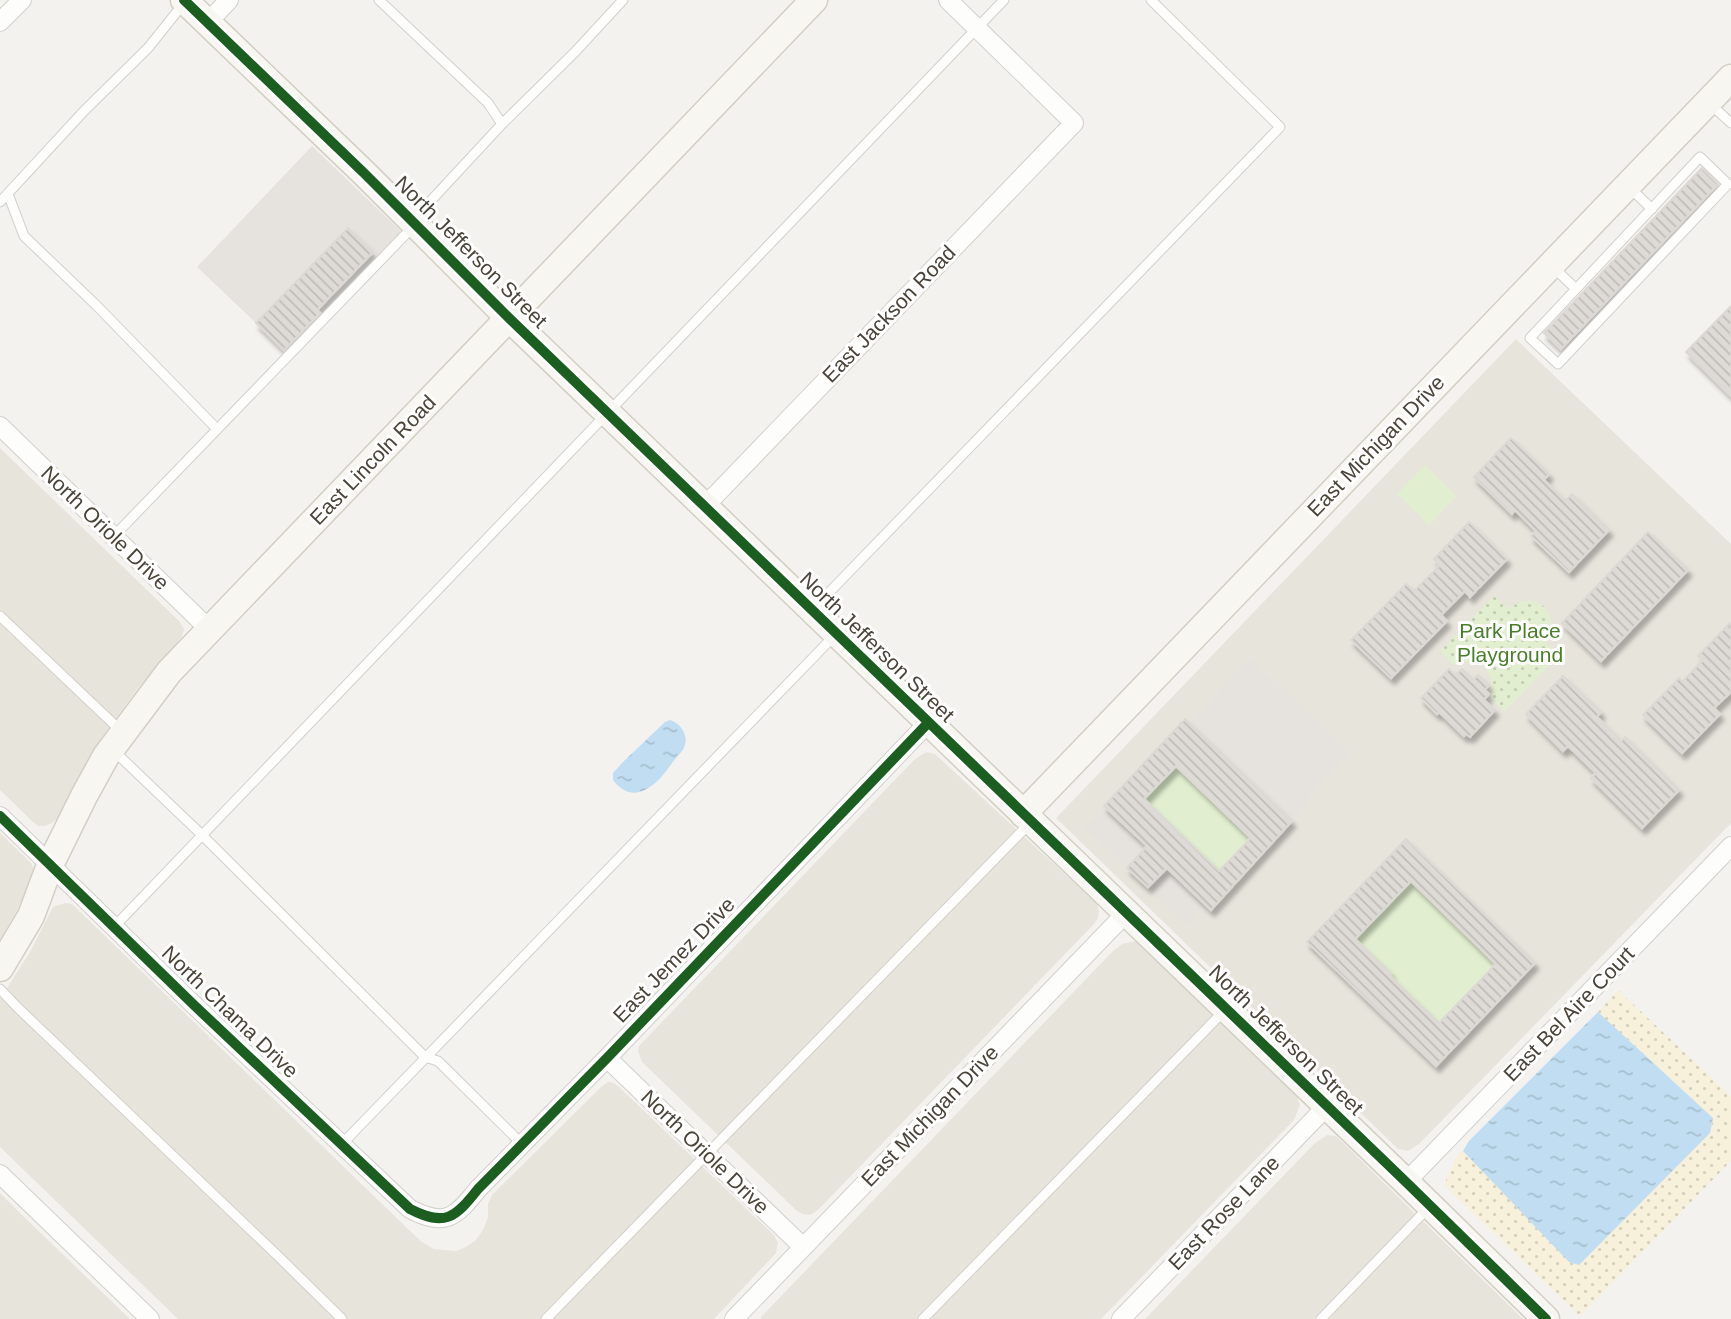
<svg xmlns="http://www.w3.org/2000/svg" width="1731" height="1319" font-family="Arial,sans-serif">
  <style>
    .residential { fill: #e7e4dc }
    .grass { fill: #e1eecf }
    .sand { fill: url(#sand-dots) }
    .park { fill: url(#park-dots) }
    .parking { fill: #e6e3df }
    .water { fill: url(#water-ripples) }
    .building { fill: url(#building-back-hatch); stroke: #dcd9d4; stroke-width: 2; fill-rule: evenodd; filter: url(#shadow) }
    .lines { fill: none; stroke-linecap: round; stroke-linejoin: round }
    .lane-casing { stroke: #d2d0cb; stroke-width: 11 }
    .street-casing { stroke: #d2d0cb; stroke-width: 20 }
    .secondary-casing { stroke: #d3cfc5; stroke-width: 29 }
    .lane { stroke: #fdfdfc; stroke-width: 9 }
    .street { stroke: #fdfdfc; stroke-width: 18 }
    .secondary { stroke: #f7f6f1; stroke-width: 26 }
    .cycleway-casing { stroke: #fff; stroke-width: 15 }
    .cycleway { stroke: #1b5e20; stroke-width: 10 }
    .labels { text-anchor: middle; stroke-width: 6; stroke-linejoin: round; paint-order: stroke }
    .street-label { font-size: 21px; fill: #4b4439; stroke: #fff }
    .park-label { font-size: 21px; fill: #4a7f2a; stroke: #fff }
  </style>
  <defs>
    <pattern id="sand-dots" width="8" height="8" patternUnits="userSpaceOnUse" patternTransform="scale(1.75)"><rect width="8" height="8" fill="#f7f0da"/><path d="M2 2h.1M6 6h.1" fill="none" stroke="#d5cfbc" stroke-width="1.8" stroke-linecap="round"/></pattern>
    <pattern id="park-dots" width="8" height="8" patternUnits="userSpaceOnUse" patternTransform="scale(1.75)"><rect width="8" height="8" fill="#e1eecf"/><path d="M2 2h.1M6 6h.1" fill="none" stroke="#c3cdb2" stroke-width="1.8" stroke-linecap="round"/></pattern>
    <pattern id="water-ripples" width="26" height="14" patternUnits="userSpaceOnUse" patternTransform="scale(1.75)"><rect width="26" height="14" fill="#c0ddf1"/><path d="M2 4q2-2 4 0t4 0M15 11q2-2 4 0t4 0" fill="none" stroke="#a6bfcf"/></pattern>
    <pattern id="building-back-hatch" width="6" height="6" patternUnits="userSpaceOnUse" patternTransform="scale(1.75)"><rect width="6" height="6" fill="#dedbd6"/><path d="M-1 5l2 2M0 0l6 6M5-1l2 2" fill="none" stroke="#c0bdb8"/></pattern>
    <filter id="shadow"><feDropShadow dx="3.5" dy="6" stdDeviation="2" flood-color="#0004"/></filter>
  </defs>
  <rect width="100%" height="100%" fill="#f4f2ee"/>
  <path class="residential" d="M1516,339L1731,544V823L1419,1144L1408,1151L1398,1149L1056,818Z
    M0,448L179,621L184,629L182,636L174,648L138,688L102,737L79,778L61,814L52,823L45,826H38L33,822L0,790Z
    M926,752L935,754L1097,904L1099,911L1098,918L1094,924L818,1210L810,1215L803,1214L797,1211L642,1062L638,1051L639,1046L914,760Z
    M0,833L31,863L35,873L15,914L0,940Z
    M65,903L72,904L409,1230L422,1242L434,1249L456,1251L466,1247L476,1240L484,1228L488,1217V1204L492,1195L601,1087L608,1082L614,1083L619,1087L774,1235L778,1243L776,1253L714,1319H178L0,1147V999L30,952L53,907Z
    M1136,941L1297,1097L1300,1105L1294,1120L1101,1319H761V1317L1113,951L1122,944Z
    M1327,1135L1336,1136L1523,1319H1145L1314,1144Z
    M0,1193L21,1214L130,1319H0Z"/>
  <path class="grass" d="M1425,465L1457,496L1429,525L1397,494Z
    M1176,766L1251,838L1219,871L1144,799Z
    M1411,881L1496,964L1439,1023L1405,990L1381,1014L1366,999L1390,973L1355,939Z"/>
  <path class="sand" d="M1618,990L1731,1096V1161L1580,1316L1444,1185L1457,1155L1463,1151L1569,1262L1579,1265L1710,1133L1713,1118L1598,1012Z"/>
  <path class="park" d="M1494,596L1509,609C1534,587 1564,613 1545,641L1559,655L1505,711L1491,699C1496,673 1482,653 1454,665L1440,651Z"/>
  <path class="parking" d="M312,146L405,235L382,259L348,228L256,323L197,267Z
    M1250,658L1350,753L1310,795V803L1292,821L1189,723Z
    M1104,806L1147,846L1127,868L1084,828Z
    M1167,868L1206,906L1187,925L1148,887Z"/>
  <path class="water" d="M670,720C680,723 688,734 685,745C683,752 676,757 672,763C658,784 634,808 613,780V773L624,761L665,722Z
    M1598,1012L1713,1118L1710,1133L1579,1265L1569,1262L1463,1151L1469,1141Z"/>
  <path class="building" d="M1702,168L1718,184L1561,349L1544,333Z
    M348,228L373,252L317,310L320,313L284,350L256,323Z
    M1731,306V396L1686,352Z
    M1511,438L1549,474L1544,480L1565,501L1572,494L1609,530L1569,572L1531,536L1536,531L1515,510L1512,514L1474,477Z
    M1469,522L1507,559L1470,597L1465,591L1441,615L1447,621L1391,678L1351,640L1406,584L1414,591L1440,565L1434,559Z
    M1648,532L1688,570L1601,661L1562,623Z
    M1731,622V692L1714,708L1720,714L1682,753L1643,715L1679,678L1682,682L1703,660L1698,656Z
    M1449,669L1455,675L1462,669L1473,680L1478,675L1489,685L1485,690L1489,694L1484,700L1495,710L1470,737L1466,734L1464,736L1439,712L1437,714L1421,698Z
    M1563,676L1601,712L1597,717L1621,741L1625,737L1679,790L1642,828L1591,778L1596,773L1568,746L1563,751L1526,714Z
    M1185,719L1292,821L1211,910L1167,868L1148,887L1127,868L1147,846L1104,806ZM1176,766L1251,838L1219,871L1144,799Z
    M1406,839L1535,963L1436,1066L1307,942ZM1411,881L1496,964L1439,1023L1389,975L1391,973L1355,939Z"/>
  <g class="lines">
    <defs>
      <path id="lane" d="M379,0L488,103L502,124
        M1709,103L1731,123
        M1700,157L1728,184L1558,364L1530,338Z
        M1630,188L1652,209
        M8,194L24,236L96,305L217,429
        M0,202L84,111L148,48L184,3
        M1552,266L1576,289
        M114,536L405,235L415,224L425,207L502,124L575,52L623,0
        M813,609L1280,127L1151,0
        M0,616L120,730
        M113,750L202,835L425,1057L438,1061L522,1144
        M114,927L1004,0
        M0,989L17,1007L278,1256L342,1319
        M341,1145L835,635
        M546,1319L1030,823
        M923,1319L1224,1011
        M1321,1319L1429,1207"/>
      <path id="street" d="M0,22L22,0
        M208,22L229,0
        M0,426L210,630
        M705,506L1074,123L948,0
        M0,816L195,1006L410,1209C445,1227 455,1218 478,1189L607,1058L928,723
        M607,1058L803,1247
        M0,1174L150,1319
        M1406,1182L1731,846
        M734,1319L1126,913
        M1121,1319L1326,1107"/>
      <path id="secondary" d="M184,0L364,173L509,318L1406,1182L1546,1319
        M1023,814L1731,78
        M0,968L31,916L50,865L84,796L106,756L169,672L814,0"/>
    </defs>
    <use href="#lane" class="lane-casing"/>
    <use href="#street" class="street-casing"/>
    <use href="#secondary" class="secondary-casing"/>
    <use href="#lane" class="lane"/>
    <use href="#street" class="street"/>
    <use href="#secondary" class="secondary"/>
    <defs>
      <path id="cycleway" d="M184,0L364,173L509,318L1406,1182L1546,1319
        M0,816L195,1006L410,1209C445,1227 455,1218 478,1189L607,1058L928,723"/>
    </defs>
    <use href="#cycleway" class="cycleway-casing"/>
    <use href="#cycleway" class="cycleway"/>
  </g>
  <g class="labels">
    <g class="street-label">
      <text transform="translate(471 252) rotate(45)" y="7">North Jefferson Street</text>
      <text transform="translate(889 314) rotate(-46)" y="7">East Jackson Road</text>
      <text transform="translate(1376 446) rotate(-46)" y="7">East Michigan Drive</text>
      <text transform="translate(373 460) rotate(-46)" y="7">East Lincoln Road</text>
      <text transform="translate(105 528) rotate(44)" y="7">North Oriole Drive</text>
      <text transform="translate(877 647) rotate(44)" y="7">North Jefferson Street</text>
      <text transform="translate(674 960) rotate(-46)" y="7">East Jemez Drive</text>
      <text transform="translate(230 1012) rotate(44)" y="7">North Chama Drive</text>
      <text transform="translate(1569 1014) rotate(-46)" y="7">East Bel Aire Court</text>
      <text transform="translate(1286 1040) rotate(44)" y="7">North Jefferson Street</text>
      <text transform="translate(930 1116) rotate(-46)" y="7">East Michigan Drive</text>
      <text transform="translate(705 1152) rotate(44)" y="7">North Oriole Drive</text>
      <text transform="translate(1224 1213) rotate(-46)" y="7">East Rose Lane</text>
    </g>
    <g class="park-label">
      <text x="1510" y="638">Park Place<tspan x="1510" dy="24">Playground</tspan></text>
    </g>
  </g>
</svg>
